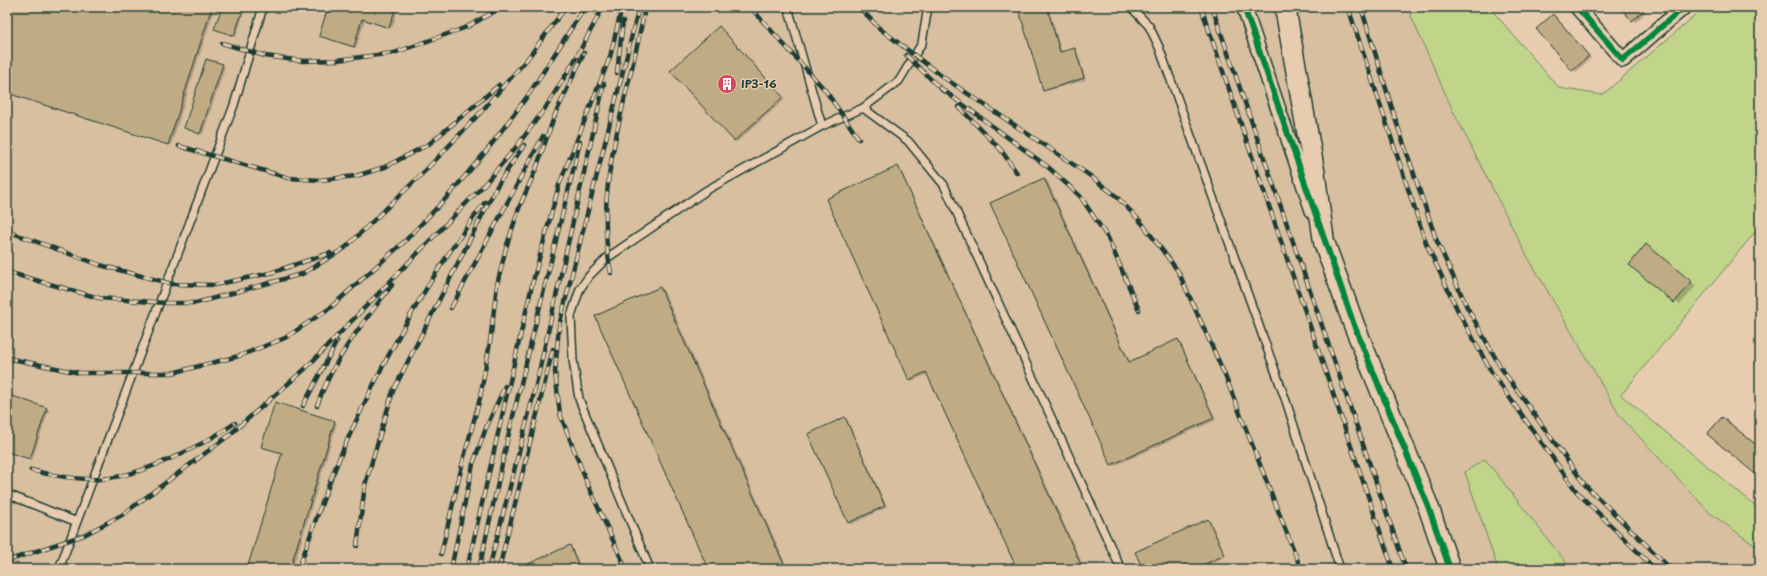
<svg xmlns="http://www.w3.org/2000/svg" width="1767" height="576" font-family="'Playpen Sans',sans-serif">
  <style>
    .built { fill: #d7bfa0 }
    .green { fill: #c1d58a; stroke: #70895f }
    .shadow { fill: #0003 }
    .building { fill: #c0ac84; stroke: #1f3d34 }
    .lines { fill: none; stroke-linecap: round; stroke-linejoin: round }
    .lane-casing { stroke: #1f3d34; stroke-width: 10 }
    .street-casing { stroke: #1f3d34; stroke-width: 17 }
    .secondary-casing { stroke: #1f3d34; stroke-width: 23 }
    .lane { stroke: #e7ccaf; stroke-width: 7 }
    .street { stroke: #e7ccaf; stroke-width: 14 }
    .secondary { stroke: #e7ccaf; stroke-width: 20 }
    .rail-casing { stroke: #1f3d34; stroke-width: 4.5 }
    .rail { stroke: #e7ccaf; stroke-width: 3; stroke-dasharray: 9; stroke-linecap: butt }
    .cycleway-casing { stroke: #e7ccaf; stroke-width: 8 }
    .cycleway { stroke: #00873e; stroke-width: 6 }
    .labels { text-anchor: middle; stroke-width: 3; stroke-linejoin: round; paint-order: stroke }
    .poi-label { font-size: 11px; font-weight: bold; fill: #1f3d34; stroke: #e7ccaf; text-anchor: start }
  </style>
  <rect width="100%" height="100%" fill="#e7ccaf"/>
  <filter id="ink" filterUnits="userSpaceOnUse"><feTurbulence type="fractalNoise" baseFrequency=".025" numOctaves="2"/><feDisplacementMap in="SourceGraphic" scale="8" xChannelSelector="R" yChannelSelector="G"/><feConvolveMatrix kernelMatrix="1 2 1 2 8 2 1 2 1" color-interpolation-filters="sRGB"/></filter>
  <g filter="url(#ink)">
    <path class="built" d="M7,7H1409L1411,16L1453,111L1525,252L1620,416L1710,513L1760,549V569H7Z"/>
    <path class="green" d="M1409,7H1489L1559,88L1602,95L1705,7H1760V226L1621,395L1760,510V549L1710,513L1620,416L1525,252L1453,111L1411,16Z
      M1485,459L1571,569H1498L1465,472Z"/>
    <path class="shadow" d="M7,7H215L171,145L7,93Z
      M223,7H246L236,37L215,29Z
      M329,7H399L392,28L365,20L356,48L320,36Z
      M1019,7H1048L1062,53L1075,49L1077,51L1086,80L1046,91L1044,90Z
      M1621,7H1642L1646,12L1636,22Z
      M1555,17L1591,58L1576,72L1537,29Z
      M720,28L785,99L737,142L671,71Z
      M222,65L225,67L203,134L187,129Z
      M898,168L900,169L1085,569H1018L928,374L912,381L910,379Z
      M1044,179L1047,180L1130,362L1178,340L1180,342L1216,420L1114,466L1112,465L991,203Z
      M1646,245L1696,286L1680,305L1630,264Z
      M660,288L663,289L788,569H709Z
      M7,396L49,410L32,460L7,451Z
      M845,418L847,420L887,507L852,524L849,522Z
      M1722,418L1760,447V477Z
      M334,421L337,423L293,569H248L283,453Z
      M1208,520L1210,521L1226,556L1199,569H1144Z
      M570,546L572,548L582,569H531Z"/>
    <path class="building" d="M7,7H212L168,145L7,93Z
      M222,7H244L234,36L214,29Z
      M328,7H396L389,28L362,19L354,47L319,36Z
      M1018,7H1047L1060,52L1075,48L1084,78L1043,91Z
      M1620,7H1641L1644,10L1632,21Z
      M1553,14L1589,56L1572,71L1536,29Z
      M719,26L783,97L734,141L670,71Z
      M206,59L223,64L200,134L184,128Z
      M898,166L1083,569H1017L926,372L909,380L826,199Z
      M1044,178L1129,362L1178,339L1214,418L1111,465L990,203Z
      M1646,244L1692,282L1674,303L1629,265Z
      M660,287L786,569H708L595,316Z
      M7,394L47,408L30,459L7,452Z
      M275,402L335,421L290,569H247L282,453L261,447Z
      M845,417L885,506L848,523L808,434Z
      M1722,417L1760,448V478L1707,434Z
      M1208,519L1225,555L1194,569H1143L1135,552Z
      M570,545L580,569H530L528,564Z"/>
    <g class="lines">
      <defs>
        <path id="lane" d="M788,7L822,126
          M1131,7L1149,26L1159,47L1286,401L1340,569
          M863,108L908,141L944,185L1121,569
          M7,494L77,522
          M59,569L234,105L263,7
          M650,569L579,399L573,360L571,316L580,289L589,276L607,258L707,190L822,126L863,108L899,81L922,43L928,7"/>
        <path id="street" d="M1244,7L1313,212
          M1577,7L1623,60L1684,7"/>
        <path id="secondary" d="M1285,7L1314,170L1324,242L1354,325L1428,506L1450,569"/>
      </defs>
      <use href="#lane" class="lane-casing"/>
      <use href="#street" class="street-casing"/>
      <use href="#secondary" class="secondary-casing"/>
      <use href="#lane" class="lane"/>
      <use href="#street" class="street"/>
      <use href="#secondary" class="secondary"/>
      <defs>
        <path id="rail" d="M750,7L825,90L859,139
          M859,7L879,28L943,77L1089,175L1116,196L1141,222L1178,271L1224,373L1301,569
          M1201,7L1393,569
          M1212,7L1406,569
          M1348,7L1426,243L1458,311L1492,373L1577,492L1655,569
          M1361,7L1395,118L1436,239L1467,307L1501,368L1585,485L1671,569
          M222,43L265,56L303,61L337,60L394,53L467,27L502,7
          M906,55L943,91
          M617,73L623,21
          M939,87L1048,167L1080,196L1108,238L1139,310
          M959,107L1001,150L1017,173
          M179,146L289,178L320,180L356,176L385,167L429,144L499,85
          M7,231L100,265L172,284L214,285L270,273L330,253
          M7,272L99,298L166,303H196L302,274L345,248L426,170L481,112L528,58L566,7
          M611,273C592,183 630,95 645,7
          M451,308L543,136
          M7,358L80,373H172L239,356L285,338L330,308L361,280L405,241L449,195L488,149L529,94L585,7
          M303,406L337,341
          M317,406C332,361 363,322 392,285
          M31,470C52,476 80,480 101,479C142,476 202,446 235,423
          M357,546L365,485L393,391L497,186L524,145
          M441,554L464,457L480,398L490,342L497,285L506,248L519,208L536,169L554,117L584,53
          M7,561L84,535L122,515L227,437L305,369L482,187L517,146L546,107L575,60L603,7
          M300,565C314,524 328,483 346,443C384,358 429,276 485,202
          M451,569L473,464L486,428L505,386
          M467,569L532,285L559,185L610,57L622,7
          M479,569L508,437L580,142
          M489,569L536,385L604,84
          M499,569L553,349
          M626,569L587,483L560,414L555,372L559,326L639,7"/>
      </defs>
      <use href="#rail" class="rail-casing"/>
      <use href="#rail" class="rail"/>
      <defs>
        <path id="cycleway" d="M1244,7L1354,325L1428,506L1450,569
          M1577,7L1623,60L1684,7"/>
      </defs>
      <use href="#cycleway" class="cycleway-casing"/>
      <use href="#cycleway" class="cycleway"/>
    </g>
  </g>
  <defs>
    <symbol id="building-disc" viewBox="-11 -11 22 22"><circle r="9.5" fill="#d1495b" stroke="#e7ccaf"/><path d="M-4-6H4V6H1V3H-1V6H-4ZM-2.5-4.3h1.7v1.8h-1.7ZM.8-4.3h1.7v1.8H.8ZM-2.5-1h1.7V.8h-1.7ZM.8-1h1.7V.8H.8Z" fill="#fff"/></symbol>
  </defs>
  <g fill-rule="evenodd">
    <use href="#building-disc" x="716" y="73" width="22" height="22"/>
  </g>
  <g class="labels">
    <g class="poi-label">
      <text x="741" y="88">ІРЗ-16</text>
    </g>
  </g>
  <rect width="1767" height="576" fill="none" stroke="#e7ccaf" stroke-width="24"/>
  <rect x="12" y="12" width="1743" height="552" fill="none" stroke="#1f3d34" stroke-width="1.5" filter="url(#ink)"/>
</svg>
